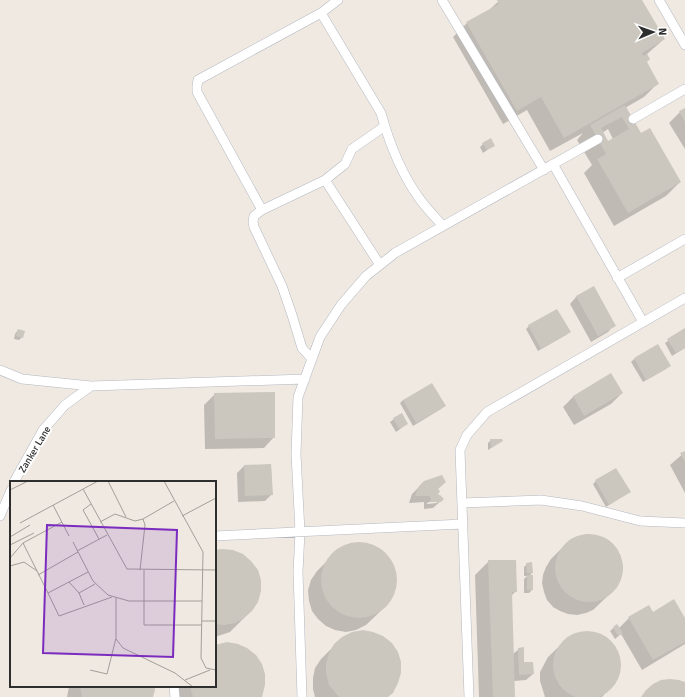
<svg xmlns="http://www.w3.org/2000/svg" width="685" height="697" font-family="Signika,sans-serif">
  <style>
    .shadow { fill: #0003; fill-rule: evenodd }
    .building { fill: #cbc7bf; fill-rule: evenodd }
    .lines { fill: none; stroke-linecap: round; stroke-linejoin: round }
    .lane-casing { stroke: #b4b7c1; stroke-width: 10 }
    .lane { stroke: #fff; stroke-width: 9 }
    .labels { text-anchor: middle; stroke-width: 4; stroke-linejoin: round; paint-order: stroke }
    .street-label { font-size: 10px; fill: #2e2e2e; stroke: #fff }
    .inset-road { fill: none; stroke: #a29e99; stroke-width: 1 }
    .view { fill: #7b2cbf; fill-opacity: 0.15; stroke: #7b2cbf; stroke-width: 2 }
    .inset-edge { fill: none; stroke: #2e2e2e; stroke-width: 2 }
  </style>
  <rect width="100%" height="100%" fill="#efe9e1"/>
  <path class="shadow" d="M500,0H641L664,39L646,55V62L658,83L644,97L625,108L641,135L680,182L666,196L614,226L584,173L592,165L577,140L583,133L550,151L527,110L503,124L453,37L467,23L488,11ZM608,129L613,139L608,142L602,133Z
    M685,109V149L669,123L680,112Z
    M483,144L494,145L483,153L480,147Z
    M593,287L614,325L608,332L591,342L570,304L576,297Z
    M529,326L569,332L566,335L538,351L526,329Z
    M685,329V348L672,356L665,343Z
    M18,330L22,337L19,340L14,339L15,334Z
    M634,359L669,366L666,369L643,382L631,362Z
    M622,393L611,404L574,425L563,407L574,396Z
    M215,394L274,437L264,448L205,449L204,405Z
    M403,400L444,406L441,409L413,426L400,403Z
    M394,419L407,424L396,432L390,422Z
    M491,440L502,441L488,450V443Z
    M685,452V493L670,465Z
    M271,465L272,494L265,501L238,502L237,473L244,466Z
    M596,481L629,492L606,507L593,484Z
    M420,486L437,489L436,496L443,499L433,508L424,509V502L409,503L412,494ZM432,501H437V503L427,504V503Z
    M588,534L605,538L612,543L617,549L623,566L622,574L614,590L593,610L586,613L577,615L568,614L560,611L553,607L547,600L544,592L542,583L543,575L546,567L551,559L571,539L579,536Z
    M359,543L369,545L379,549L387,556L393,564L396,574V585L393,595L388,604L366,625L356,630L346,632L335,630L326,626L318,619L312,611L309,601L308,590L311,580L317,571L331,557L339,550L348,545Z
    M215,551L252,610L230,632L215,637Z
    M489,561L516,591L511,596L513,654L519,649L523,663L533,674L526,680L514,681V697H479L475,575Z
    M527,564L532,573L529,576L532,590L529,593H524V579L527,576H524V567Z
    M652,613L685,620V644L642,670L621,634L615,639L610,631L617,625L619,628L629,618Z
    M585,632H594L602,635L609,640L615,647L619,655L620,663V672L617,680L602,697H545L540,681V672L548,657L569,637L577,633Z
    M335,645L387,697H315L313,689V678L315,668L321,659Z
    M215,646L260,697H177L178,686H215Z
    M69,686H154L152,697H67Z"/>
  <path class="building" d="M497,0H642L665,39L642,53L643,56L647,54L650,59L647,62L659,84L564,138L541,97L517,111L466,22L499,4Z
    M625,105L641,133L650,128L681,182L628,213L597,159L606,154L590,125ZM622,117L629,129L608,141L601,128Z
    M685,108V122L679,111Z
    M491,138L495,146L487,150L482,143Z
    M594,286L616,326L598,336L576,296Z
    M557,309L571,332L541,349L528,325Z
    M685,328V348L676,353L667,339Z
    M18,329L25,331L23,338L16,336Z
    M658,344L671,366L646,380L634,358Z
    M611,373L623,393L584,416L573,396Z
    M432,383L446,406L416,423L403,400Z
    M275,392V438L215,439L214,393Z
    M402,413L408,424L399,429L393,418Z
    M490,439H502L503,441L491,448Z
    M685,451V462L680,453Z
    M271,464L273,495L245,496L244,465Z
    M616,468L631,492L609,505L595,480Z
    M442,475L446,482L438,489L440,491L438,495H440L444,499L441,502H431L430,496H415L419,486L424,481Z
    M555 568a34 34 0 1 1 68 0a34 34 0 1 1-68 0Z
    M321 580a38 38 0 1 1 76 0a38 38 0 1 1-76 0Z
    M222,549L233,550L243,554L251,561L258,570L261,580V591L258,602L252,611L244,618L235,623L224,625L215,624V550Z
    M488,560H516L517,592H512L515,697H493Z
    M532,562L533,573H527L526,563Z
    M527,575H533V590H527Z
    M674,599L685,618V642L653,660L628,617L649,605L653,612Z
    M617,624L623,633L618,636L613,627Z
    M363,630L373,632L383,636L392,643L398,652L401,662V673L398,683L393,693L388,697H339L329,685L326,674V664L329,653L334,644L342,637L352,632Z
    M553 665a34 34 0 1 1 68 0a34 34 0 1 1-68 0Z
    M227,642L238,644L247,648L256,655L262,664L265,674V685L262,697H193L190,686H215V645Z
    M524,647V662H533L534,674L519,675L518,648Z
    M670,679L679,680L685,682V697H641L646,690L653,684L661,680Z
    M80,686H155V690L153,697H82Z"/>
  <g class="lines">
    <defs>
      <path id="lane" d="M442,0L544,170
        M659,0L685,45
        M321,13L338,0
        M633,119L685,89
        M553,164L643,322
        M325,180L380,265
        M262,210L325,180L345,164L352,149L385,126
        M617,278L685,239
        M312,359L302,348L292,315L282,286L254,227L253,222L254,216L262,210L197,92V86L198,80L321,13L381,113C389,142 401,173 419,198C426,208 435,217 443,226
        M0,370L22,379L91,386L305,379
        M14,482L43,430L65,405L91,386
        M462,503L541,500L582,506L640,521L685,523
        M0,516L11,490
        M215,536L463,524
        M174,686L175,697
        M302,697L298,572L300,532L296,454L298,397L320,337L341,305L366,276L395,253L598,139
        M469,697L460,450L467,435L487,412L685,298"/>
    </defs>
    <use href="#lane" class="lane-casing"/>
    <use href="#lane" class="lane"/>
  </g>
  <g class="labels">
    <g class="street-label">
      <text transform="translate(34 449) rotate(-59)" y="4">Zanker Lane</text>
    </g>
  </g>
  <g transform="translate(10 481)">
    <rect width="206" height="206" fill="#efe9e1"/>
    <path class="inset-road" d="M98,0L116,36M154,0L193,71L191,177L196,187L206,189M73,8L117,88L206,89M0,9L18,0M81,23L73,29L89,58M43,24L59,55M172,35L206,17M90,41L105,33L125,40L133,38L164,20M10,42L88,0M0,56L20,44M63,61L83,100L98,114L119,120H192M13,62L38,112M0,64L24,52M67,70L97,54M0,77L13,62L52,41M0,85L14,81L27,90M130,89L135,44L133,38M134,89V144H192M78,91L38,112L49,135L102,116M28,94L68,71M59,101L69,112L74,124M69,112L85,103M192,140H206M106,158L113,167L165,192L183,206M80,189L97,193L106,157V117M175,199L200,189"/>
    <path class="view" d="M37,44L167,49L163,176L33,172Z"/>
    <rect width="206" height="206" class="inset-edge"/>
  </g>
  <g transform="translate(653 32) rotate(88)" stroke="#ffffff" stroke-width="3" paint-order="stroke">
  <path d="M0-3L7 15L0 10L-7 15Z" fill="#2e2e2e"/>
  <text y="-6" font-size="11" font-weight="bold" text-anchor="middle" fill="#2e2e2e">N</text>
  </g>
</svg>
